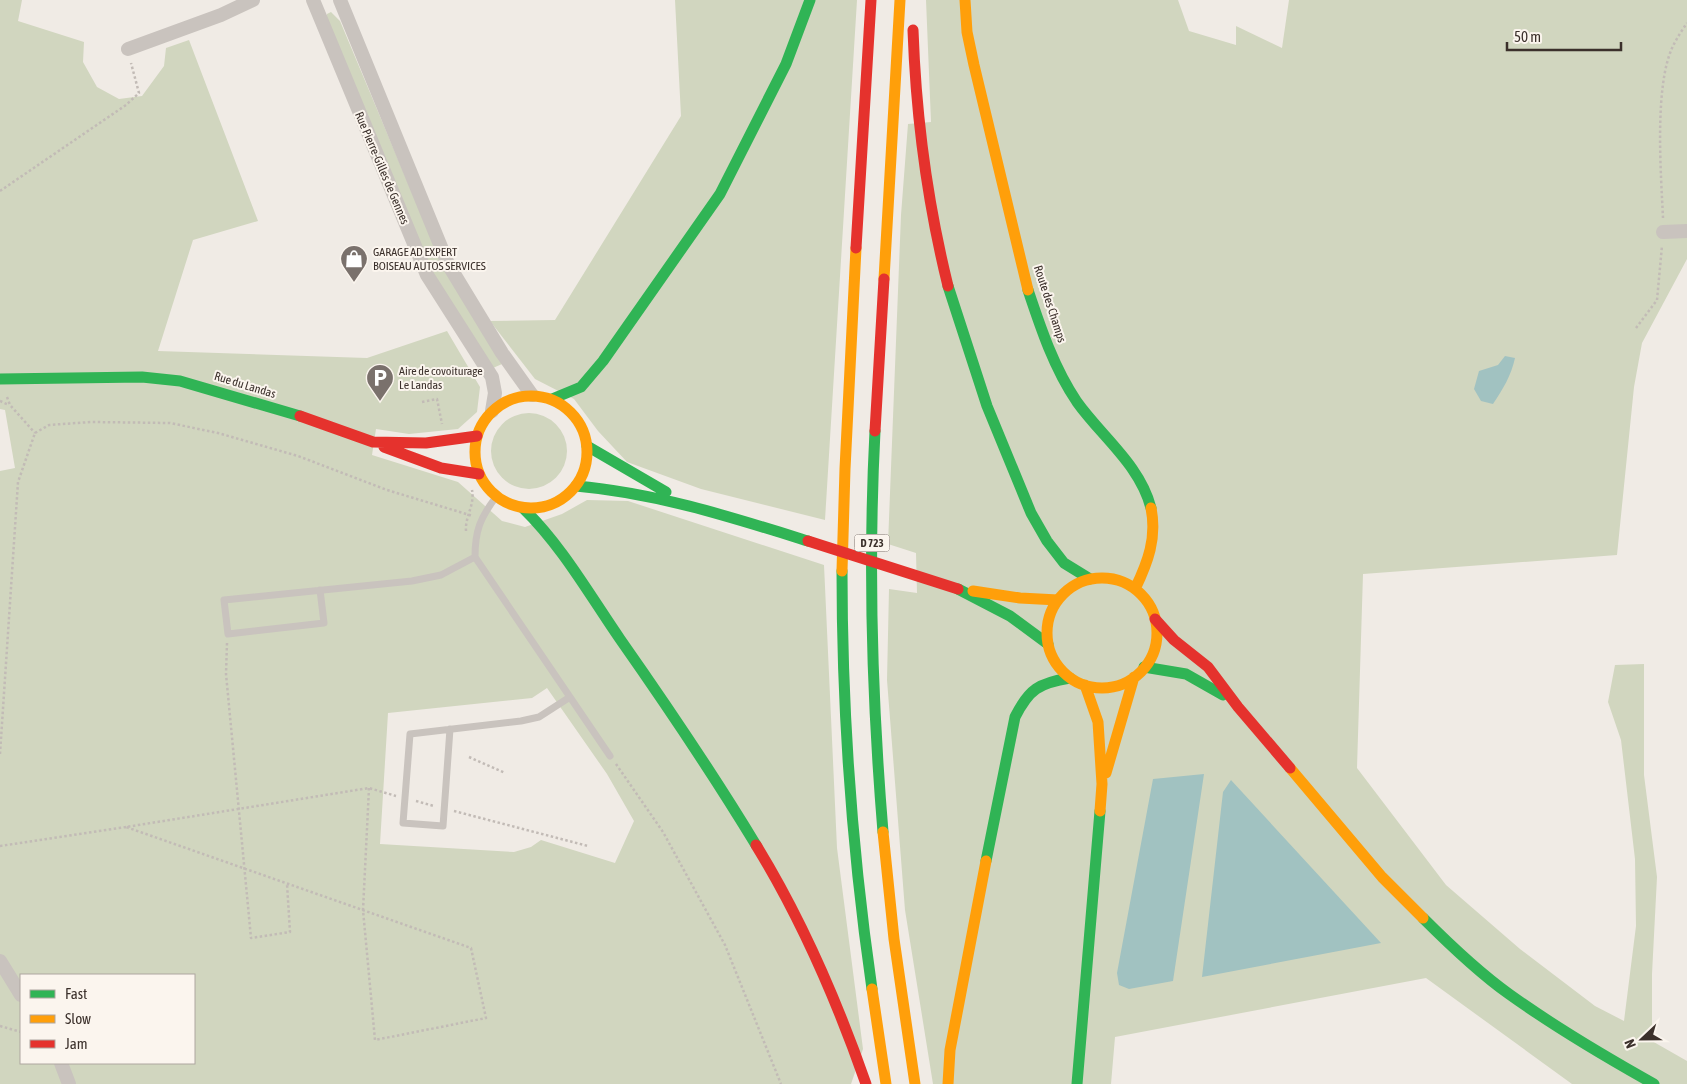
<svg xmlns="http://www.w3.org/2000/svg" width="1687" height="1084" font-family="'Asap Condensed',sans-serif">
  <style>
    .green { fill: #d1d6bf; fill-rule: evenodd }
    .water { fill: #a1c2c1 }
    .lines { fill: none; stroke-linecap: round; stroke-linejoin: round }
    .path { stroke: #c2bbb6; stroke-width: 2.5; stroke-dasharray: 2.5 2.5; stroke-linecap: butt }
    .lane { stroke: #c9c3be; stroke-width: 7 }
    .street { stroke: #c9c3be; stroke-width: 14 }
    .fast { stroke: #30b455; stroke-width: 11 }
    .slow { stroke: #ff9f0a; stroke-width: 11 }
    .jam { stroke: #e5322d; stroke-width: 11 }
    .jam-bridge { stroke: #e5322d; stroke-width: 11 }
    .labels { text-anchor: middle; stroke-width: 4; stroke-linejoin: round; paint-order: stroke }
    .shield { fill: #fbf5ee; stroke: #756b66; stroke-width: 1 }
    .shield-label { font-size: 11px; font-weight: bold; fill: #3b302b }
    .street-label { font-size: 12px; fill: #3b302b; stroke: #fbf5ee }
    .poi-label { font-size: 12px; fill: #3b302b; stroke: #fbf5ee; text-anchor: start }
  </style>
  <rect width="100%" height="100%" fill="#f0ebe5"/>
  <path class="green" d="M0,0H22L18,21L84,42L83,62L97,87L119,99L142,96L164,66L166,48L189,40L258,221L193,240L158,351L367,358L447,331L480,387L477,412L458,429L409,434L376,429L372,455L458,482L502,521L525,527L562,514L587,500L628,501L824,565L837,848L863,1049L851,1084H0V471L15,468L5,410L0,409ZM547,688L607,774L634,821L615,863L541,840L531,847L514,852L380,844L388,713L532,698ZM21,975H194V1063H21Z
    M675,0H857L825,520L701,489L627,462L598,431L574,399L535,379L490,321L555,320L681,116Z
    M926,0H1178L1189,31L1236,45V26L1282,48L1289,0H1687V259L1642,343L1634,387L1617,555L1363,574L1357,768L1446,885L1520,949L1595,1006L1624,1021L1636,926L1635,859L1621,740L1608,702L1615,665L1644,664V775L1657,877L1652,974V1041L1687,1061V1084H1572L1426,978L1115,1037L1111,1084H933L905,910L887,680L889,589L917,593L916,553L888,544L901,215L908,124L931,122Z
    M331,12L340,21L444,269L502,364L493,368L432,277L326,21L327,14Z
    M491 451a38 38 0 1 1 76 0a38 38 0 1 1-76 0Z"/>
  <path class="water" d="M1505,356L1515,358C1511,376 1503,389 1493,404L1481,401L1474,389L1479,371L1498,365Z
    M1204,774L1173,981L1129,989L1119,985L1117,973L1153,779Z
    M1231,780L1381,943L1202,977L1223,792Z"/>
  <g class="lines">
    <path class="path" d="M0,191L126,105L139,93L131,63
      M1663,218C1661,174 1654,85 1673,46C1677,38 1682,30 1687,23
      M1636,328L1657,300L1662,246
      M7,397L10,405L35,433
      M0,401L9,405
      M422,402L437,399L442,424
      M35,433L49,425L91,422L170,423L218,433L298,456L387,490L473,516
      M466,531C465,516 475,505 472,490
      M227,643L226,674L251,938L290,932L287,884
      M0,754L18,482L35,433
      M469,757L505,773
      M616,764L663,832L725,945L781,1084
      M369,788L363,910L375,1040L486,1018L471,948L126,827L369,788L396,796
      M416,801L434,806
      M454,811L588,846
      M0,846L126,827
      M0,1026L21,1032"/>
    <path class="lane" d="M496,497C480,518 475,531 475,557L610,756
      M320,590L324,623L228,634L224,600L412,581L441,575L475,557
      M450,729L443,826L403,823L410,734L521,721L539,717L570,697"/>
    <path class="street" d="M313,0L427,275L492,377L495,393L492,411
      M340,0L448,264L502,353L532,395
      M128,49L221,15L253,0
      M1663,232L1687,231
      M0,961L21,995
      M61,1063L69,1084"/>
    <path class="fast" d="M948,286L987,406L1031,513L1047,541L1064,563L1090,579
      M1028,290C1041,329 1054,368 1077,402C1102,437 1140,465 1151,508
      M0,379L142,377L180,381L300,416
      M552,399L581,387L603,361L720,194L786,64L810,0
      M875,431C868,565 872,699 883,832
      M587,446L666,492
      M576,486C656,493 731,517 808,541
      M523,508C562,546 589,594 620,639C667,706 713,774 756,845
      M842,571C842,711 852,851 872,989
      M958,589L1010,616L1048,644
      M1144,667L1186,674L1223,695
      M986,861L1015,717C1029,689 1039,683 1070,678
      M1423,918C1450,945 1478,972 1509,994C1555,1027 1604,1056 1654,1084
      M1077,1084L1100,811"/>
    <path class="slow" d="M965,0L967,32L974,65L1028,290
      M884,279L900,0
      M475 452a56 56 0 1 1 112 0a56 56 0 1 1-112 0Z
      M842,571L845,469L856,248
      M1047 633a55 55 0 1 1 110 0a55 55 0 1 1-110 0Z
      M1135,589C1148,562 1157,538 1151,508
      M973,591L1020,598L1058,600
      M1085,685L1098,722L1102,784L1100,811
      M1290,768L1382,877L1423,918
      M1106,773L1134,677
      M883,832L894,939L915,1084
      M872,989L886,1084
      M948,1084L950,1050L986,861"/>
    <path class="jam" d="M913,30C916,117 927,201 948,286
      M856,248L871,0
      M300,416L373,442L426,443L477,436
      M875,431L884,279
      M384,447L441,468L479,474
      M1155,619L1174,640L1208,667L1238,707L1290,768
      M756,845C802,920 837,1001 866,1084"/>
    <path class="jam-bridge" d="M808,541L958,589"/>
  </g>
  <defs>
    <symbol id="shop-pin" viewBox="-11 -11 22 30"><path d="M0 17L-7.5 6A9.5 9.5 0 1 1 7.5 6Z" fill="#7a716c" stroke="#fbf5ee"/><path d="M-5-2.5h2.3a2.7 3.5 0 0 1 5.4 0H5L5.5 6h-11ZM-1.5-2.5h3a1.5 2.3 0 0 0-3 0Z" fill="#fff"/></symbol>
    <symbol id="parking-pin" viewBox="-11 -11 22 30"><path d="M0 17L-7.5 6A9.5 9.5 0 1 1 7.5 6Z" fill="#7a716c" stroke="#fbf5ee"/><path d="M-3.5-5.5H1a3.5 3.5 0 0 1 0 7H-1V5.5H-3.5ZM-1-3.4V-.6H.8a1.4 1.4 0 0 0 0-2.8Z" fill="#fff"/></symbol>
  </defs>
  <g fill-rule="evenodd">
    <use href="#shop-pin" x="338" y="243" width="32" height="43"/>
    <use href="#parking-pin" x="364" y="362" width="32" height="43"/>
  </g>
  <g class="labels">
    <rect class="shield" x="854.5" y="534.5" width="35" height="17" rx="4"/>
    <g class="shield-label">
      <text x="872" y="547">D 723</text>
    </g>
    <g class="street-label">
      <text transform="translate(382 168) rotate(67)" y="4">Rue Pierre-Gilles de Gennes</text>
      <text transform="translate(1050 304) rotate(72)" y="4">Route des Champs</text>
      <text transform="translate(245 385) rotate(17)" y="4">Rue du Landas</text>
    </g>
    <g class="poi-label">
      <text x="373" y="256">GARAGE AD EXPERT<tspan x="373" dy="14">BOISEAU AUTOS SERVICES</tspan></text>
      <text x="399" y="375">Aire de covoiturage<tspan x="399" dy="14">Le Landas</tspan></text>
    </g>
  </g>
  <rect x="20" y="974" width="175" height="90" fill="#fbf5ee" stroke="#aea6a0"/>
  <rect x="30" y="990" width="25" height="8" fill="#30b455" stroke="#aea6a0"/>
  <text x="65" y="999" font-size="15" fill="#3b302b">Fast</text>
  <rect x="30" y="1015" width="25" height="8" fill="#ff9f0a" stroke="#aea6a0"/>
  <text x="65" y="1024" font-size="15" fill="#3b302b">Slow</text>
  <rect x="30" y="1040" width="25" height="8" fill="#e5322d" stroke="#aea6a0"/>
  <text x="65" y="1049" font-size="15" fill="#3b302b">Jam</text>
  <g transform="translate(1642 1039) rotate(248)" stroke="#fbf5ee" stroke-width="4" paint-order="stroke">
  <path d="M0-4L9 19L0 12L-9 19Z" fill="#3b302b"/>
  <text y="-8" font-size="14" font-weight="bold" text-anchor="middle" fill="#3b302b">N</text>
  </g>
  <path d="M1507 42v8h114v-8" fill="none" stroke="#3b302b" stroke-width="2.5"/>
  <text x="1514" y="42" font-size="15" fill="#3b302b" stroke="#fbf5ee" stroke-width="4" paint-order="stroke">50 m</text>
</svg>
